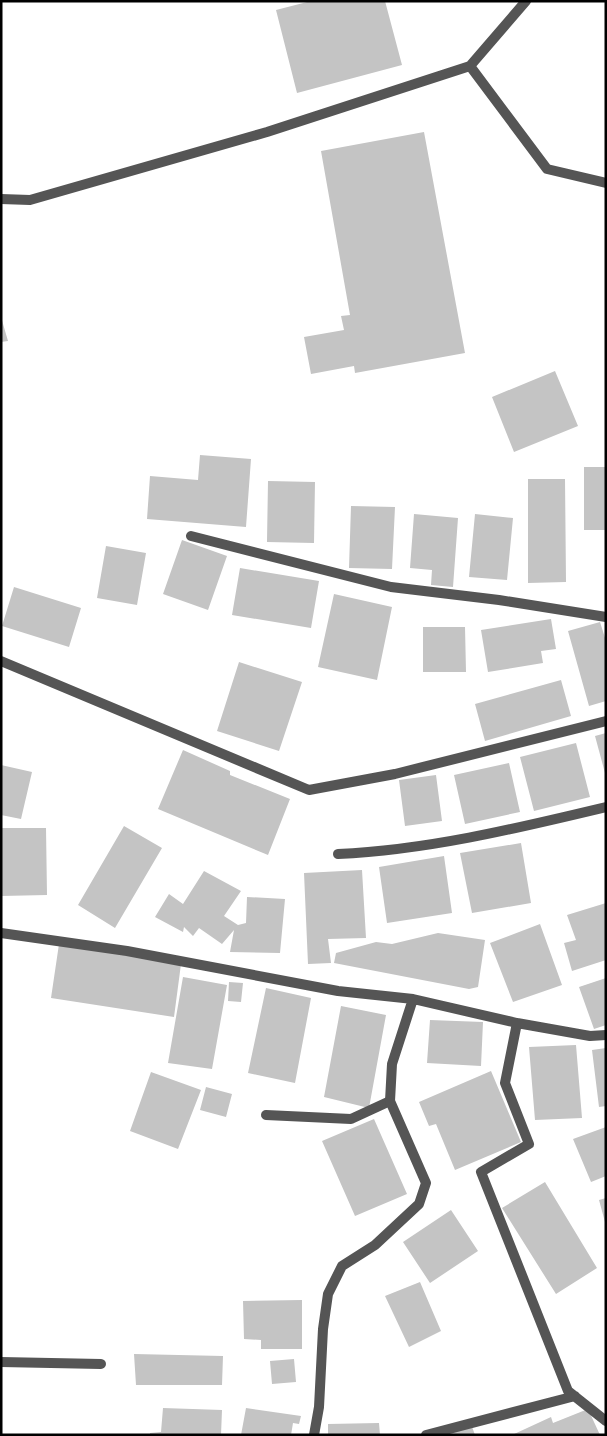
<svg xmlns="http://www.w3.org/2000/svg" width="607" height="1436" font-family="'Space Grotesk',sans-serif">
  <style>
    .building { fill: #c4c4c4 }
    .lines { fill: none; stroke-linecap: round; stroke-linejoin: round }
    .lane { stroke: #555; stroke-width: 10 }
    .street { stroke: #555; stroke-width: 10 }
  </style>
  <rect width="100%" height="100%" fill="#fff"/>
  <path class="building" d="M311,1H385L402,65L297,93L276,10Z
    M424,132L465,353L355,373L354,366L311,374L304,337L344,330L341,316L350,315L321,151Z
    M1,317L8,341L1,342Z
    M555,371L578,426L514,452L492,397Z
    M200,455L251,459L246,527L147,519L150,476L198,480Z
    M584,467H606V530H584Z
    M528,479H565L566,582L528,583Z
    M268,481L315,482L314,543L267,542Z
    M351,506L395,507L392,569L349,568Z
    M414,514L458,518L453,587L431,585L432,570L410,568Z
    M475,514L513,518L507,580L469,577Z
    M182,540L227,556L208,610L163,594Z
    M106,546L146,553L137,605L97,598Z
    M240,568L319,581L311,628L232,615Z
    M14,587L81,608L69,647L2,626Z
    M334,594L392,607L377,680L318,667Z
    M551,619L556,649L541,651L543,663L488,672L481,630Z
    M600,622L606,641V701L589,706L568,631Z
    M423,627H465L466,672H423Z
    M239,662L302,682L279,751L217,731Z
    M561,680L571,716L485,741L475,704Z
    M606,733V773H605L595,736Z
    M576,743L590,797L534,811L520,757Z
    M183,750L230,771V775L290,799L268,855L158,809Z
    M509,763L520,812L465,824L454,775Z
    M1,765L32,772L21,819L1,815Z
    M436,775L442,821L405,826L399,780Z
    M124,826L162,848L115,928L78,905Z
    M1,828H46L47,895L1,896Z
    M521,843L531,903L472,913L460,853Z
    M444,856L452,913L387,923L379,867Z
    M362,870L366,938L328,939L331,963L308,964L304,873Z
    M204,871L241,891L224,916L238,925L246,923L247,897L285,899L280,953L230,952L234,930L222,944L199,928L193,936L184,927L183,932L155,917L169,894L183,904Z
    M606,903V960L572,971L564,943L576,940L567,915Z
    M540,924L562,985L513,1002L490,943Z
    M438,933L485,940L478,987L469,989L334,963L336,953L376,942L392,944Z
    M59,944L181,964L174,1017L51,998Z
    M183,977L227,985L212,1069L168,1063Z
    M606,978V1025L594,1029L579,987Z
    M229,982L243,983L241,1002L228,1001Z
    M266,988L311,998L295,1083L248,1073Z
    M341,1006L386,1015L369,1108L324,1097Z
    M430,1020L483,1022L481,1066L427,1063Z
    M576,1045L582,1118L535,1120L529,1047Z
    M606,1048V1106L599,1107L592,1050Z
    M491,1071L521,1142L455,1170L436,1124L429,1126L419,1102Z
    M151,1072L201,1090L178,1149L130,1131Z
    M206,1087L232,1094L226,1117L200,1110Z
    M374,1119L407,1194L355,1216L322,1141Z
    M606,1127V1176L591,1182L573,1139Z
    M545,1182L597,1268L556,1294L502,1208Z
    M606,1198V1222H605L599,1200Z
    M451,1210L478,1251L430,1283L403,1242Z
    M420,1282L441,1331L409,1347L385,1296Z
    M302,1300V1349H261V1340L244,1339L243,1301Z
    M134,1354L223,1356L222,1385H136Z
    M294,1359L296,1382L272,1384L270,1361Z
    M163,1408L222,1410L221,1435H150V1433L161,1432Z
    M246,1408L301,1416L299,1424L293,1423L291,1435H241Z
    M588,1409L600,1435H512L551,1417L553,1423Z
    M379,1423L380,1435H328V1424Z
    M471,1424L475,1435H443Z"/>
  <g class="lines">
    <path class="lane" d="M266,1115L351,1119L390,1101"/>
    <path class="street" d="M470,66L547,169L606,183
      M1,199L30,200L267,132L470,66L526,1
      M191,536L391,587L499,600L606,617
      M1,661L309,790L395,774L606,721
      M338,854C428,850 518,828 606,807
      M1,933L127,951L338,991L413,999L517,1023L590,1036L606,1035
      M517,1023L505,1083L529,1144L481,1172L568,1391L606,1421
      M1,1362L101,1364
      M314,1435L319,1407L323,1329L328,1294L342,1266L375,1245L419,1204L426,1183L390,1101L392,1064L413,999
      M426,1435L575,1396"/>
  </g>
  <rect width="607" height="1436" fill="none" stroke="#000000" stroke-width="5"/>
</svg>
